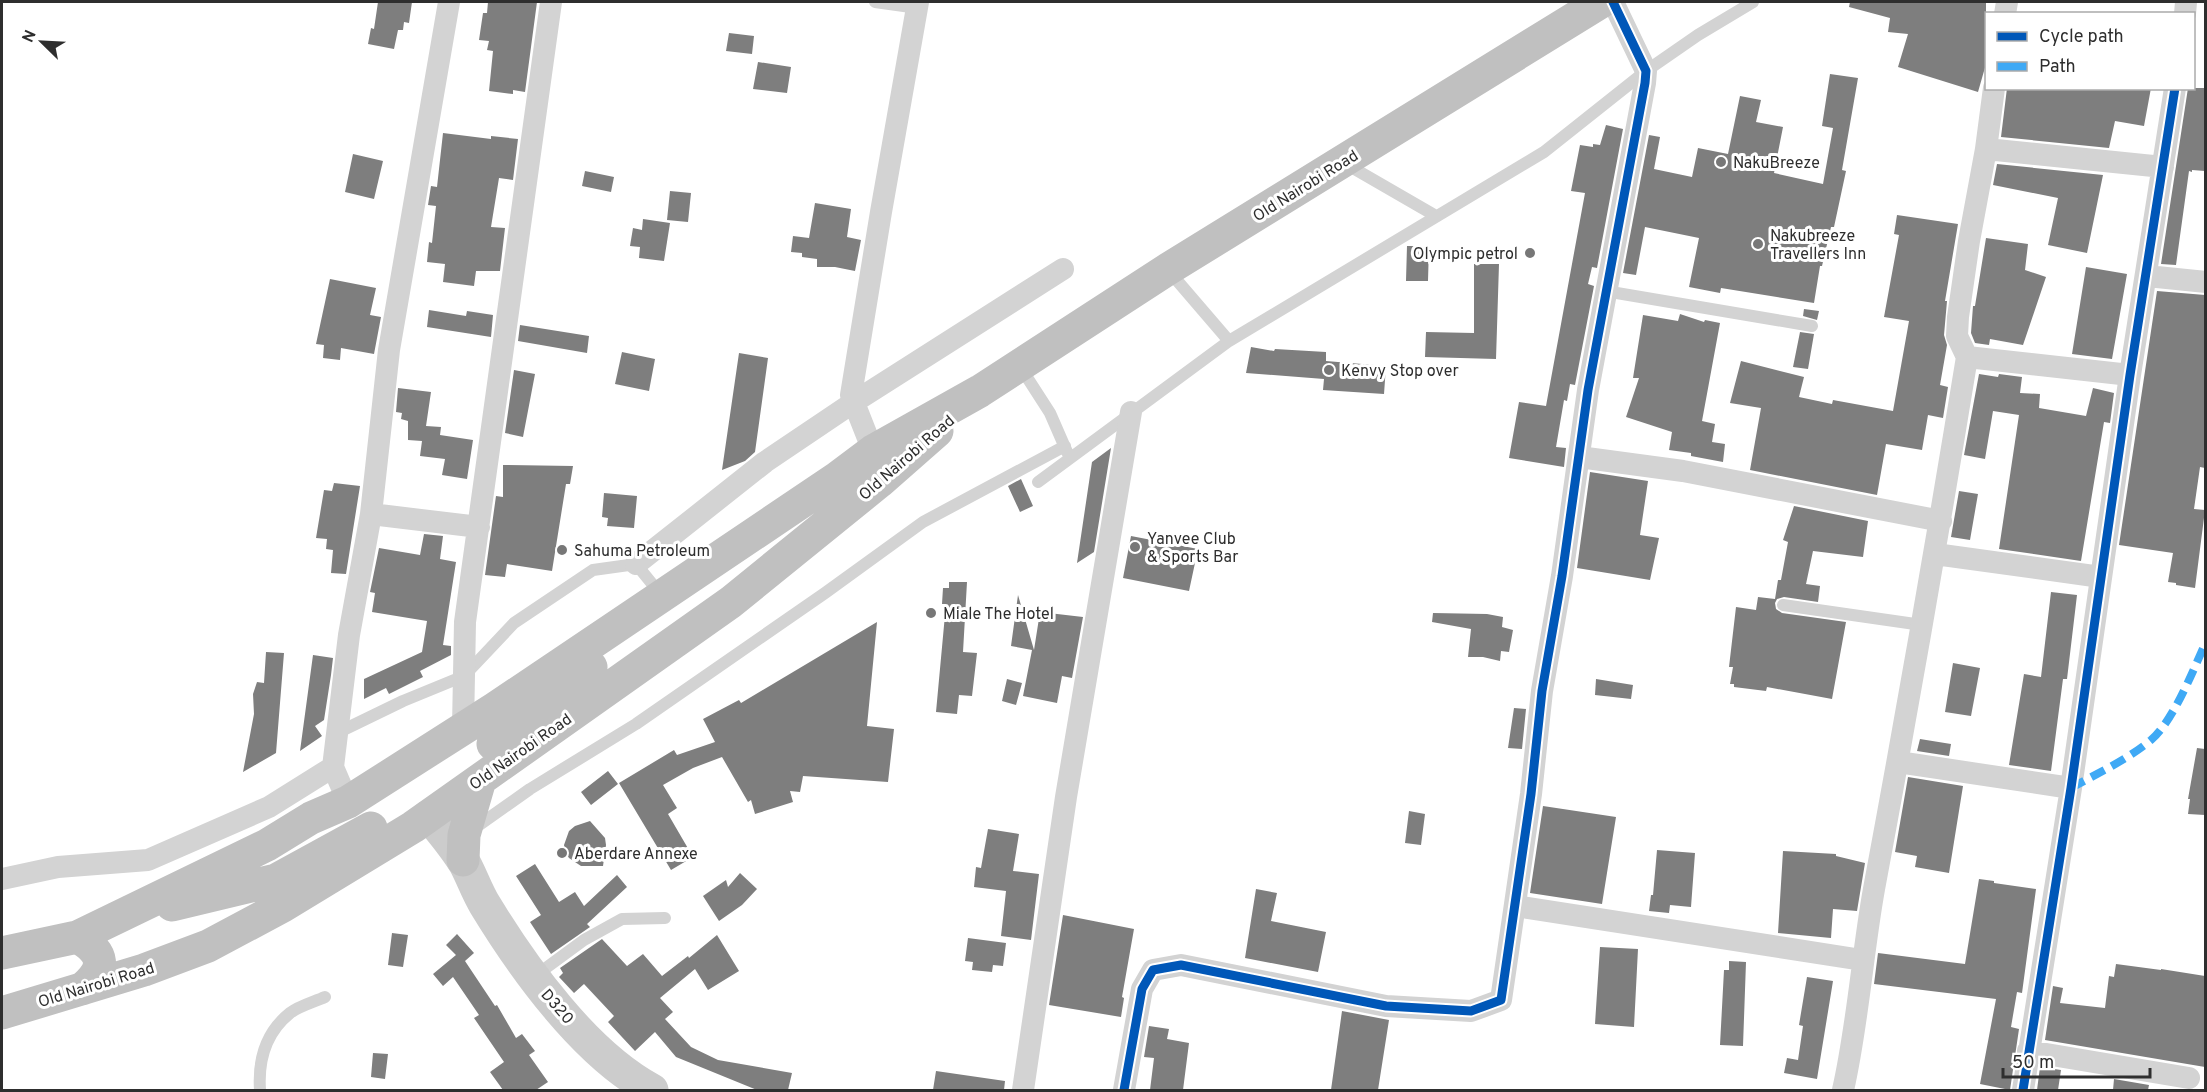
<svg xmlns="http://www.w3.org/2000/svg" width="2207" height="1092" font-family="Overpass,sans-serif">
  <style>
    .building { fill: #7e7e7e }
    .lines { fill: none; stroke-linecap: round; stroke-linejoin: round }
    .lane { stroke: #d3d3d3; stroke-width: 12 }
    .street { stroke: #d3d3d3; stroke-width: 22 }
    .secondary { stroke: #ccc; stroke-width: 33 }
    .highway { stroke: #c0c0c0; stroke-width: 33 }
    .quiet { stroke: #3fa9f5; stroke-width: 8; stroke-dasharray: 15 8; stroke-linecap: butt }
    .cycleway-casing { stroke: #fff; stroke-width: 13 }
    .cycleway { stroke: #0057b8; stroke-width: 9 }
    .poi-dot { fill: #777; stroke: #fff; stroke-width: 2 }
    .labels { text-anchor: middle; stroke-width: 6; stroke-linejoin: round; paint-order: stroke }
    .poi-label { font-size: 16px; fill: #2e2e2e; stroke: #fff; text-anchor: start }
    .street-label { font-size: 16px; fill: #2e2e2e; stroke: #fff }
  </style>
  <rect width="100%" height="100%" fill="#fff"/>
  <path class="building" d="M378,2H412L409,23L404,22L403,30H398L394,49L368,44L371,28L374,29Z
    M488,2H537L525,92L513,90V94L489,91L493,51L487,50L489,41L479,40L483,13H487Z
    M1850,2H1986V64L1978,92L1898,67L1908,34L1888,32L1890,18L1849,7Z
    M729,33L754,36L752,54L726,51Z
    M758,62L791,67L787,93L753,89Z
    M1830,74L1858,78L1842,170L1846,171L1834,227H1831L1822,266H1820L1814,303L1721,288L1720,293L1689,287L1699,238L1645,227L1636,275L1623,273L1649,135L1660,137L1654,169L1692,177L1698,148L1728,154L1740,96L1761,100L1756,122L1783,127L1774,173L1823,184L1833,128L1822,126Z
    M2007,88H2151L2144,126L2115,121L2109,148L2001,137Z
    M2188,88H2205V171L2192,170V172L2189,171L2176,265L2161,264Z
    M1606,125L1623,129L1597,268L1592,267L1588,284L1594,286L1575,385L1570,384L1567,401L1564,400L1556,447L1566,448L1564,467L1509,458L1519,402L1546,406L1585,193L1571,191L1580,145L1593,147V144L1600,145Z
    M443,133L491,139V136L518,139L513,180L499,178L491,227L505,228L500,271H476L474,286L443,282L445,264L427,262L429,242L432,243L436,206L428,205L431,186L437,187Z
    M353,154L383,161L374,199L345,192Z
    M1997,164L2103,175L2087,253L2048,245L2058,198L1993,185Z
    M585,171L614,177L611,192L582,186Z
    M670,191L691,193L688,222L667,220Z
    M815,203L851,209L847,237L861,240L855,271L835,267H817V259L802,257V253L791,252L793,236L809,238Z
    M1897,215L1958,224L1945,301H1947L1944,335L1947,345L1940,385L1948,387L1943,418L1928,415L1922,450L1886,444L1877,495L1750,470L1761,408L1730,403L1741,361L1804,377L1799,397L1832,404L1833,400L1893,411L1909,321L1884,317L1899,235L1894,234Z
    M643,219L670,223L664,261L639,258L640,247L630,246L633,228L642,230Z
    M1986,238L2028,244L2025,270L2046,277L2023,345L1990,339L1989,345L1975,343L1971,333L1973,306H1975Z
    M1407,246H1429L1428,281H1406Z
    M1474,264H1499L1496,359L1425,357L1426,332L1474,333Z
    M2086,267L2127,274L2112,359L2072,354Z
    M330,279L376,288L370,315L381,317L374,354L341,348L340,360L323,358L324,345L316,344Z
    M2157,291L2205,295V468L2200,467L2194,509L2205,510L2195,588L2176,585V583L2168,582L2173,553L2119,545Z
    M1804,309L1819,311L1817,320L1803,316Z
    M429,310L466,316L467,311L493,315L491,337L427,327Z
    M1680,314L1704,322L1705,320L1720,323L1702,421L1715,424L1712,442L1725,444L1723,462L1691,456V453L1669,450L1672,432L1626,417L1639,378H1633L1643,315L1678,321Z
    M520,325L589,336L587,353L518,341Z
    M1800,332L1814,334L1808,369L1793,367Z
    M1251,347L1274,351L1275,349L1326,352V361L1386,366L1384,394L1323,390L1324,379L1246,373Z
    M622,352L655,359L649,391L615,384Z
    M739,353L768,358L755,452L745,461L722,470Z
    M514,370L535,374L523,437L505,433Z
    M1979,374L1998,377L1999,374L2022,377L2020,393L2040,394L2039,408L2086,416L2093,388L2114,393L2110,423L2104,422L2081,561L1999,549L2019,415L1993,411L1985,459L1964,455Z
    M398,388L431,392L426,426L441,427L440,435L473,440L467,479L442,475L445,459L420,456L422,441L408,440V421L401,419L402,413L396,412Z
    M1111,448L1094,552L1077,563L1092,462Z
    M503,465L573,466L570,484H566L552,571L507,564L505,577L485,575L496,496L503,497Z
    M1590,472L1648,481L1640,535L1659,538L1650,580L1577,568Z
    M1021,479L1033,506L1020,512L1008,486Z
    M334,483L360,486L346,574L331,573L333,550L326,549L327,539L316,538L324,490L332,491Z
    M1959,491L1978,494L1970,540L1951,537Z
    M604,493L637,496L634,528L607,526L608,518L602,517Z
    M1794,506L1868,521L1863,557L1813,551L1806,584L1820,586L1818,602L1784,597L1777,599L1775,603L1776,609L1782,613L1846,622L1832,699L1767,687L1766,691L1734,687V684H1730L1733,667H1729L1736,607L1756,610L1758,597L1775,599L1778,580H1781L1788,542L1783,540Z
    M424,534L443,536L440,559L456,562L443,645L451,646V655L420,671L423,677L389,694L386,688L364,699V679L422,652L427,621L372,612L375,593L370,592L379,548L420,555Z
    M1131,536L1198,549L1189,591L1123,578Z
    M949,582H967L963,652L977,653L972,696L959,695L957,714L936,712L946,604H942L943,588H949Z
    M2051,592L2077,595L2067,679H2063L2051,771L2009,765L2024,674L2041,677Z
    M1018,595L1034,650L1040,612L1083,617L1072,678L1062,676L1057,703L1023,696L1032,650L1011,646Z
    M1433,613L1487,614L1503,617L1502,627L1513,630L1509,652L1501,651L1500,661L1483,657H1468L1471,629L1432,622Z
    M877,622L867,726L894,729L888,782L803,776L800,792L790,791L793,802L755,814L751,800L748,802L722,757L693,768L663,785L677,808L668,814L693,857L671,870L619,783L674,750L677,755L715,742L703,719L739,700L741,703Z
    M266,652L284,653L276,753L243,772L254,714L253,694L257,682L264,683Z
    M313,655L333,658L331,675L324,720L315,726L322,736L300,751Z
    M1953,663L1980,668L1971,716L1945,712Z
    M1007,679L1022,683L1016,705L1002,701Z
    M1596,679L1633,685L1631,699L1595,695Z
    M1514,708L1526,709L1522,749L1508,748Z
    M1920,739L1951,744L1949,756L1917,751Z
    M2197,748L2205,749V815L2188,814L2190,799H2188Z
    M608,771L618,784L591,805L581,792Z
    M1908,777L1963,786L1949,873L1915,867L1917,856L1895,852Z
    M1543,806L1616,817L1602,904L1530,893Z
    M1409,811L1425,814L1421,845L1405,843Z
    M590,821L605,838L606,845L603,866H581L569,858L565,852L564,845L569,831L575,826Z
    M988,829L1019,834L1013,871L1039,874L1031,940L1001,936L1006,891L974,887L976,867L981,868Z
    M1657,850L1695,853L1691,907L1670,905L1669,913L1649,911L1651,895H1653Z
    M1783,851L1836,854V856L1865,863L1857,911L1833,909L1831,938L1778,933Z
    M535,864L559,902L575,892L584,906L617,875L627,887L587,924L590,927L551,954L530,922L541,915L516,876Z
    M740,873L757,889L742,905L719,921L703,896L726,880L728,887Z
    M1979,879L1994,881V883L2036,889L2022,993L2017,992L2011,1027L2019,1029L2010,1090L1980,1084L1996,999L1874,984L1878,953L1965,964Z
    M1256,889L1277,893L1271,921L1326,932L1318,972L1245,958Z
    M1063,915L1134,929L1122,997L1124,998L1121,1017L1049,1005Z
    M392,933L408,935L403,967L388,965Z
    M457,934L474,953L465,961L495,1006L497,1005L516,1038L522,1034L535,1051L529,1055L548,1082L536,1090H503L490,1072L504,1062L474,1018L479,1015L453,977L443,986L433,974L456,955L446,945Z
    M717,935L739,971L708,990L695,969L660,998L673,1012L665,1019L691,1047L718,1060L792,1073L788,1090H757L676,1057L655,1032L635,1051L608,1022L614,1016L584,984L574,993L559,977L563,973L560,968L602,939L627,966L643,954L662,976L688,956L689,958Z
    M968,938L1006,943L1003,966L993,965L992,972L972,970L973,962L965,961Z
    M1600,947L1638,949L1634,1027L1595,1024Z
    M1729,961L1746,962L1743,1046L1720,1045L1724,970H1729Z
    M2116,964L2161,970V969L2205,976V1067L2045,1040L2053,986L2063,988L2060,1003L2105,1008L2109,976L2114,977Z
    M1807,977L1833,981L1817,1079L1784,1073L1787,1058L1798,1060L1803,1026L1799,1025Z
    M1342,1011L1389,1020L1378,1090H1331Z
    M1149,1026L1169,1029L1167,1039L1189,1043L1183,1090H1150L1154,1058L1144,1057Z
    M373,1053L388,1054L385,1079L371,1077Z
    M2040,1067L2061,1070L2058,1090H2037Z
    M936,1071L1005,1081L1004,1090H933Z
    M2114,1079L2149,1085L2148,1090H2113Z"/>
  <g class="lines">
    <path class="lane" d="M875,2L918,8
      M1346,164L1436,216
      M1168,270L1229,341L1544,152L1646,71L1698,35L1753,2
      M1605,291L1812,326
      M1021,368L1050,413L1067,452
      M1038,482L1229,341
      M1783,605L1922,625
      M337,733L403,701L464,676L514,623L593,570L636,564L662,596
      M472,830L530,789L636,724L825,593L923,522L1065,446
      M535,976L584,940L622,919L665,918
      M260,1090C258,1060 265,1033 290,1013C299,1006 314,1002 325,997"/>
    <path class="street" d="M2005,14L2007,2
      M2185,14L2186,2
      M1994,88L1986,149L2163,167
      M2147,276L2206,282
      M1967,357L2130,375
      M873,451L851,395L881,212L918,2
      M1579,457L1683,471L1941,521
      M371,514L479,527
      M1935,554L2101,577
      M636,564L765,462L854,402L1063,269
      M463,727L465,622L551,2
      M1898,762L2071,788
      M348,802L333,767L349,635L371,514L389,350L449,2
      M2,879L58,867L148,860L269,807L333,767
      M1515,906L1862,960
      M2028,1051L2189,1078
      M1023,1090L1066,797L1131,412
      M1124,1090L1142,989L1153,970L1181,965L1386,1006L1471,1011L1501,1000L1531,794L1542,691L1562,576L1588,390L1645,83L1646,71L1613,2
      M1843,1090C1858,1024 1862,956 1874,889C1907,712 1938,535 1967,357L1957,336L1958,317L1969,241L1986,149
      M2023,1090L2071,788L2130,375L2175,88"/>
    <path class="secondary" d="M429,816C441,831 455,847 465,864C472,877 477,892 485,905C524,969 585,1054 652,1090"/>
    <path class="highway" d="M493,744L591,667
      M463,860L464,835L480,780
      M172,905L276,880L371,828
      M77,937C105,952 107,969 82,989
      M2,953L77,937L267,845L311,818L348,802L494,709L837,478L873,451L980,391L1168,269L1601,2
      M2,1013L144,970L208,946L283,906L413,827L731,602L879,482L937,431"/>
    <path class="quiet" d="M2071,788C2098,773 2127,760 2151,740C2174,720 2193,670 2206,642"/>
    <defs>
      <path id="cycleway" d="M1124,1090L1142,989L1153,970L1181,965L1386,1006L1471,1011L1501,1000L1531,794L1542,691L1562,576L1588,390L1645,83L1646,71L1613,2
        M2023,1090L2071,788L2130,375L2175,88"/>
    </defs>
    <use href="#cycleway" class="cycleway-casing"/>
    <use href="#cycleway" class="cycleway"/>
  </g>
  <g class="poi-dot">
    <circle cx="1721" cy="162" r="6"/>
    <circle cx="1758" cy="244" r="6"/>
    <circle cx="1530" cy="253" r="6"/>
    <circle cx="1329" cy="370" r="6"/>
    <circle cx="1135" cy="547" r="6"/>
    <circle cx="562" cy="550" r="6"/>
    <circle cx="931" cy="613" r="6"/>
    <circle cx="562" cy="853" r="6"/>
  </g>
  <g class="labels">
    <g class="poi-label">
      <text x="1733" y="168">NakuBreeze</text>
      <text x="1770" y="241">Nakubreeze<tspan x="1770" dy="18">Travellers Inn</tspan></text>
      <text x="1518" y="259" text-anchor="end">Olympic petrol</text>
      <text x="1341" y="376">Kenvy Stop over</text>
      <text x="1147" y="544">Yanvee Club<tspan x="1147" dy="18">&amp; Sports Bar</tspan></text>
      <text x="574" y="556">Sahuma Petroleum</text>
      <text x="943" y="619">Miale The Hotel</text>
      <text x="574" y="859">Aberdare Annexe</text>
    </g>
    <g class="street-label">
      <text transform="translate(1305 185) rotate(-32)" y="6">Old Nairobi Road</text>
      <text transform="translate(906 457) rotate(-41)" y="6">Old Nairobi Road</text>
      <text transform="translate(520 751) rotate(-35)" y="6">Old Nairobi Road</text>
      <text transform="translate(96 984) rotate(-17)" y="6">Old Nairobi Road</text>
      <text transform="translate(558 1006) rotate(49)" y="6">D320</text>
    </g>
  </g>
  <rect width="2207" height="1092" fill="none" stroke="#2e2e2e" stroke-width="6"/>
  <rect x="1985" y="12" width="210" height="78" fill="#ffffff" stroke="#ababab" stroke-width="1.5"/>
  <rect x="1997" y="32" width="30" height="9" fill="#0057b8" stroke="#ababab" stroke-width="1.5"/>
  <text x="2039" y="42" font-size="18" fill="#2e2e2e">Cycle path</text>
  <rect x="1997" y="62" width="30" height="9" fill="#3fa9f5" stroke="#ababab" stroke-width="1.5"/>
  <text x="2039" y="72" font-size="18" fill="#2e2e2e">Path</text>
  <g transform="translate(42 42) rotate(294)" stroke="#ffffff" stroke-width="4.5" paint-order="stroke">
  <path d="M0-4.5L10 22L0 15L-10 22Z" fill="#2e2e2e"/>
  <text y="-9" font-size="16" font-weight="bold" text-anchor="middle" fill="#2e2e2e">N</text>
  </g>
  <path d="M2003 1068v9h147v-9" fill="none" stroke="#2e2e2e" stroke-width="3"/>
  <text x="2012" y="1068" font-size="18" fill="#2e2e2e" stroke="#ffffff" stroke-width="4.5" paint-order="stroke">50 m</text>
</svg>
